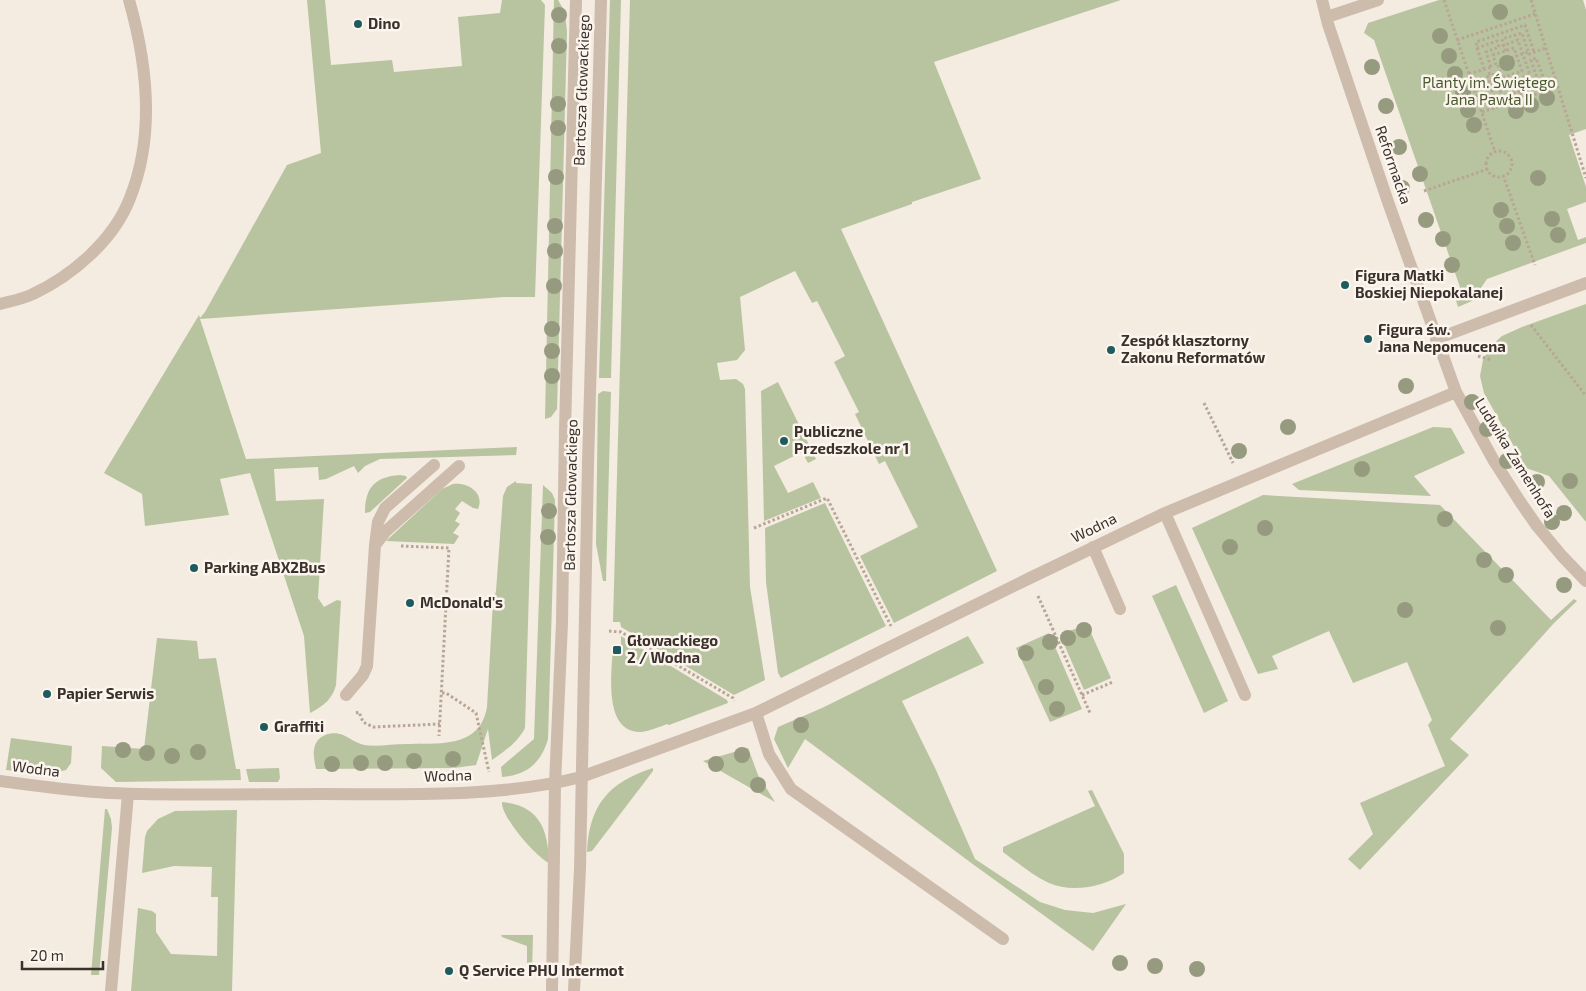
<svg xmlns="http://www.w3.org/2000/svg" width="1586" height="991" font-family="'Exo 2',sans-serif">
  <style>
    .green { fill: #b8c4a0 }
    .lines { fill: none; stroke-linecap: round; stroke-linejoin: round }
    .path { stroke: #b9a596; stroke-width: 3; stroke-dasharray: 2.5 2.5; stroke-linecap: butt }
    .minor { stroke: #cdbbac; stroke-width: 12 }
    .tree { fill: #969b7f }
    .poi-dot { fill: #1f5a5e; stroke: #fbf5ee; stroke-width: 2 }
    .labels { text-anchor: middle; stroke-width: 5; stroke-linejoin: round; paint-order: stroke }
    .poi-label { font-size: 15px; font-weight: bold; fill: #3b302b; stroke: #fbf5ee; text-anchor: start }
    .park-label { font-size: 15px; fill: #4a5a2e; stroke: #fbf5ee }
    .street-label { font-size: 15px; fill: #3b302b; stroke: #fbf5ee }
  </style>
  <rect width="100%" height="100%" fill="#f4ebe1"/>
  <path class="green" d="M307,0H325L331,65L392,60L394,72L462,66L458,17L500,13L502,0H541L545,5L535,297H504L200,319L246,459L517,447L516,455L380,459L365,466L358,473L354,466L326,479L319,480L318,467L274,469L276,501L324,499L318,598L324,607L337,600L341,601L336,685C332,700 323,706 310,713L304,636L250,473L220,479L229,515L145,526L142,494L104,473L199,315L200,318L205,312L287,165L321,153Z
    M554,0H558L565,12L567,32L557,409L551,417L545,419Z
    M610,0H621L611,378H599Z
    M630,0H1121L934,62L981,179L912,202V204L841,229L997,571L894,623L860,556L918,527L885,461L879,464L855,414L859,412L834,362L845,356L817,301L812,303L795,271L740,297L745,350L737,360L717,363L720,380L736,379L743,384L745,389L750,587L765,680L734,695L621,627L620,622H613Z
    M1439,0H1583L1586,10V129L1569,135L1586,187V202L1567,209L1578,240L1586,237V243L1487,279L1472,301L1458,307L1454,294L1460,287L1374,40L1364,33L1368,23Z
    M1586,304V522L1549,476L1526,468L1484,393L1480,376L1483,360L1490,347L1502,336L1522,327Z
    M778,382L816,459L808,463L802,452L774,466L788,493L813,482L821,498L764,521L761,391Z
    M603,391L611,392L606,581H603L596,544L598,394Z
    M1433,427L1451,428L1465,453L1414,476L1431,496L1299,490L1292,484Z
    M400,475L406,476L407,478L370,512L365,513C365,488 374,477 400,475Z
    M516,481V483L532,484L525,728C517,743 506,750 492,760L488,729L476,765L454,768L316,769C315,763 313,756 314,750C315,736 331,730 343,735C350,738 356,743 364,745C377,747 392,744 406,744C438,743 480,749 487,707L493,602L496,591L503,496L507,487Z
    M453,484C468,482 485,493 478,509L473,508L462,501L455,509L460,513L455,521L460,524L453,533L459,536L454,544L386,541L442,489Z
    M543,485L552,493L555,500L548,739C541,763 527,775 502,777L501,767L534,739Z
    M1263,495L1440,505L1551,620L1574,599L1577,601L1554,623L1450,739L1469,755L1360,870L1348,859L1373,834L1360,803L1445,766L1428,725L1432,720L1407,662L1353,683L1329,631L1272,656L1278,669L1258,674L1192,528Z
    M825,503L886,626L781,678L778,673L766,582L765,528Z
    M1176,585L1228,701L1204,713L1152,596Z
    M1087,624L1111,678L1084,690L1060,635Z
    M1049,633L1082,709L1050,722L1016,648Z
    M621,636L727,700L728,703L669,725L667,724C659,727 650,731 641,732C602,733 612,670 613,646H621Z
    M968,636L984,663L902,701L936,770L975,859L1040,902L1065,910L1093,913L1126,904L1093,951L974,865L805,739L788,768L774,739L778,727L822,708Z
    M157,638L197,641L199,659L216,658L236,769H240L241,780L116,782L101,768L102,746L144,749Z
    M11,738L72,746L71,763L66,770L50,774H41L6,770Z
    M748,748L758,775L775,802L703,761Z
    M279,768L280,778L278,782H249L246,769Z
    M653,768V771L592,851L587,852C589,805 609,782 653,768Z
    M1092,790L1124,854V873C1104,887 1072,893 1049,883C1032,875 1018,863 1003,852V847L1095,806L1088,791Z
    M502,802C539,806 548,828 549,863C536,857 501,817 502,802Z
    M105,809H107L111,819L112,828L99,975H91Z
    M237,810L232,991H131L138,908L152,911L156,914V932L171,954L217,956L218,897H211L212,867L174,866L142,873L145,837L147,831L158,819L175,811Z
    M501,935H533L532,971H527V946L502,937Z"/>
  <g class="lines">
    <path class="path" d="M1444,0L1495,152
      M1531,0L1586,178
      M1457,40L1535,14
      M1477,48L1484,69
      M1506,51L1502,39L1522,33L1529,54L1546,48
      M1501 63a6 6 0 1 1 12 0a6 6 0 1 1-12 0Z
      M1511,58L1528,52
      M1496,65L1493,55L1514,48L1522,71L1501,78L1503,84L1511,82L1512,87L1499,92L1493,73L1487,74L1495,100L1545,82L1536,58L1531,60L1537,78L1518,84L1516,80L1530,75L1518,40L1499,47
      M1498,65L1501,78
      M1491,67L1486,52L1499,47L1497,41L1477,48L1476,42L1525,25L1534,52
      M1469,74L1492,67
      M1512,87L1518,84L1523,98
      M1482,112L1557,87
      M1486 164a13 13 0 1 1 26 0a13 13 0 1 1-26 0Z
      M1503,175L1535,265
      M1424,191L1488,169
      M1531,325L1586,396
      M1478,356L1492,360
      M1204,403L1233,463
      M754,528L827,498L891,626
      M401,546L449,548L439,736
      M1038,596L1090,713
      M609,631L621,632L733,698L734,701
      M442,693H446L476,713L489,772
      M1082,695L1113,682
      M356,713L359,712L363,722L373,727L440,724"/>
    <path class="minor" d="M1322,0L1328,24L1388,202L1456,392L1494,461L1521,503L1537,526L1562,556L1586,581
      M1327,17L1378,0
      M0,304C11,301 23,299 33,294C72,276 114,240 130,198C155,136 147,63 129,0
      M1436,339L1586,283
      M1165,513L1245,695
      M375,545L378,522L385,508L434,465
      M1093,547L1120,609
      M346,695L363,675L367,666L375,545L386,531L459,466
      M756,713L769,754L791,789L1003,939
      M0,781C36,786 73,791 109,793C180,796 251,794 321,794C406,794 499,798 581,777L756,713L1030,578L1165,513L1456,392
      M111,991L128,794
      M552,991L555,784L562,623L565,431L576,0
      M574,991L580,869L588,464L601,0"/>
  </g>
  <g class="tree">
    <circle cx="1500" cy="12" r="8"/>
    <circle cx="559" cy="15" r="8"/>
    <circle cx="1440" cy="36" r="8"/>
    <circle cx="559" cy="46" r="8"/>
    <circle cx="1449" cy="56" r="8"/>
    <circle cx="1507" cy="63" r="8"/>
    <circle cx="1372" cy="67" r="8"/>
    <circle cx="1455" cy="74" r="8"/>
    <circle cx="1463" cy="92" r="8"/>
    <circle cx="1547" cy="98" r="8"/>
    <circle cx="558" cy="104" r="8"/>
    <circle cx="1531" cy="105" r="8"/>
    <circle cx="1386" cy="106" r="8"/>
    <circle cx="1468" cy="110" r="8"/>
    <circle cx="1516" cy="111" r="8"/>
    <circle cx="1474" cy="125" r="8"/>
    <circle cx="558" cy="128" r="8"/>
    <circle cx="1399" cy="147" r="8"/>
    <circle cx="1420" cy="174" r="8"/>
    <circle cx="556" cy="177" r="8"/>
    <circle cx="1538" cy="178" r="8"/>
    <circle cx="1402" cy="188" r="8"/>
    <circle cx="1501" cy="210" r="8"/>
    <circle cx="1552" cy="219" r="8"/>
    <circle cx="1426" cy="220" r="8"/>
    <circle cx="555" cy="226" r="8"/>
    <circle cx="1507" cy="226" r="8"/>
    <circle cx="1558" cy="235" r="8"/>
    <circle cx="1443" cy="239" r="8"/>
    <circle cx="1513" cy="243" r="8"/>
    <circle cx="555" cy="251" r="8"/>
    <circle cx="1452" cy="265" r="8"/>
    <circle cx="554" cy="286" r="8"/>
    <circle cx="552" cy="329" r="8"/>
    <circle cx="552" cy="351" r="8"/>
    <circle cx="552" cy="376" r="8"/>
    <circle cx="1406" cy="386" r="8"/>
    <circle cx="1472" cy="402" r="8"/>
    <circle cx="1288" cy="427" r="8"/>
    <circle cx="1487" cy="429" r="8"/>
    <circle cx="1239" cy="451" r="8"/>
    <circle cx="1507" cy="461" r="8"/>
    <circle cx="1362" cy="469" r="8"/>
    <circle cx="1570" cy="481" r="8"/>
    <circle cx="1537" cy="482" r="8"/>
    <circle cx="549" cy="511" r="8"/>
    <circle cx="1564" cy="513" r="8"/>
    <circle cx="1445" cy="519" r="8"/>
    <circle cx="1552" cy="522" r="8"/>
    <circle cx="1265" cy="528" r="8"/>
    <circle cx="548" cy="537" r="8"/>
    <circle cx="1230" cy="547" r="8"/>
    <circle cx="1484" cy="560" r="8"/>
    <circle cx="1506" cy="575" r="8"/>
    <circle cx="1564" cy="585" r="8"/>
    <circle cx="1405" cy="610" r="8"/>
    <circle cx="1498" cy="628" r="8"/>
    <circle cx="1084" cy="630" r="8"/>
    <circle cx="1068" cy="638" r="8"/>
    <circle cx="1050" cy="642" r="8"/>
    <circle cx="1026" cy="653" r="8"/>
    <circle cx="1046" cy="687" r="8"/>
    <circle cx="1057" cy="709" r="8"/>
    <circle cx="801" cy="725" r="8"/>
    <circle cx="123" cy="750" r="8"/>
    <circle cx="198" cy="752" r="8"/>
    <circle cx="147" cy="753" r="8"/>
    <circle cx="742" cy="755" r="8"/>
    <circle cx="172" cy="756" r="8"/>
    <circle cx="453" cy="759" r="8"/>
    <circle cx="414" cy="761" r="8"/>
    <circle cx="361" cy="763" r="8"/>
    <circle cx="385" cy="763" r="8"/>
    <circle cx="332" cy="764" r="8"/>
    <circle cx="716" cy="764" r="8"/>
    <circle cx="758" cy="785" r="8"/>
    <circle cx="1120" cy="963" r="8"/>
    <circle cx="1155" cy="966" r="8"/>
    <circle cx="1197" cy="969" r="8"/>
  </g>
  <g class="poi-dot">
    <circle cx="358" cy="24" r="5"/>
    <circle cx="1345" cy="285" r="5"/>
    <circle cx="1368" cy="339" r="5"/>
    <circle cx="1111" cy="350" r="5"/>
    <circle cx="784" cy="441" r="5"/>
    <circle cx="194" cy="568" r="5"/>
    <circle cx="410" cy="603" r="5"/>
    <rect x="612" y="645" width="10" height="10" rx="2.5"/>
    <circle cx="47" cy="694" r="5"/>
    <circle cx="264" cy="727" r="5"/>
    <circle cx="449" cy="971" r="5"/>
  </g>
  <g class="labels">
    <g class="poi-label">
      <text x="368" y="29">Dino</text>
      <text x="1355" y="281">Figura Matki<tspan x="1355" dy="17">Boskiej Niepokalanej</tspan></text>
      <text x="1378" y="335">Figura św.<tspan x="1378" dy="17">Jana Nepomucena</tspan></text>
      <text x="1121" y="346">Zespół klasztorny<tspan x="1121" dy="17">Zakonu Reformatów</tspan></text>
      <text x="794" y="437">Publiczne<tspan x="794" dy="17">Przedszkole nr 1</tspan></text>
      <text x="204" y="573">Parking ABX2Bus</text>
      <text x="420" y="608">McDonald's</text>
      <text x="627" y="646">Głowackiego<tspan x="627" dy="17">2 / Wodna</tspan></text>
      <text x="57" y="699">Papier Serwis</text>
      <text x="274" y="732">Graffiti</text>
      <text x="459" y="976">Q Service PHU Intermot</text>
    </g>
    <g class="park-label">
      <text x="1489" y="88">Planty im. Świętego<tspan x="1489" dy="17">Jana Pawła II</tspan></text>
    </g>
    <g class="street-label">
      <text transform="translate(582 90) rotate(-88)" y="5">Bartosza Głowackiego</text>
      <text transform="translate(1393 165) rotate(71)" y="5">Reformacka</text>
      <text transform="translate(1515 458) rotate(58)" y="5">Ludwika Zamenhofa</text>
      <text transform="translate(571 495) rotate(-89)" y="5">Bartosza Głowackiego</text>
      <text transform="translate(1094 528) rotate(-26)" y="5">Wodna</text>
      <text transform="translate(36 769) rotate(7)" y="5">Wodna</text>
      <text transform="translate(448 776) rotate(-2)" y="5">Wodna</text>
    </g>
  </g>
  <path d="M22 961v8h81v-8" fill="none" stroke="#3b302b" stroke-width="2.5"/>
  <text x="30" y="961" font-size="15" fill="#3b302b" stroke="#fbf5ee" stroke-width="4" paint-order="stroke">20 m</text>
</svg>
